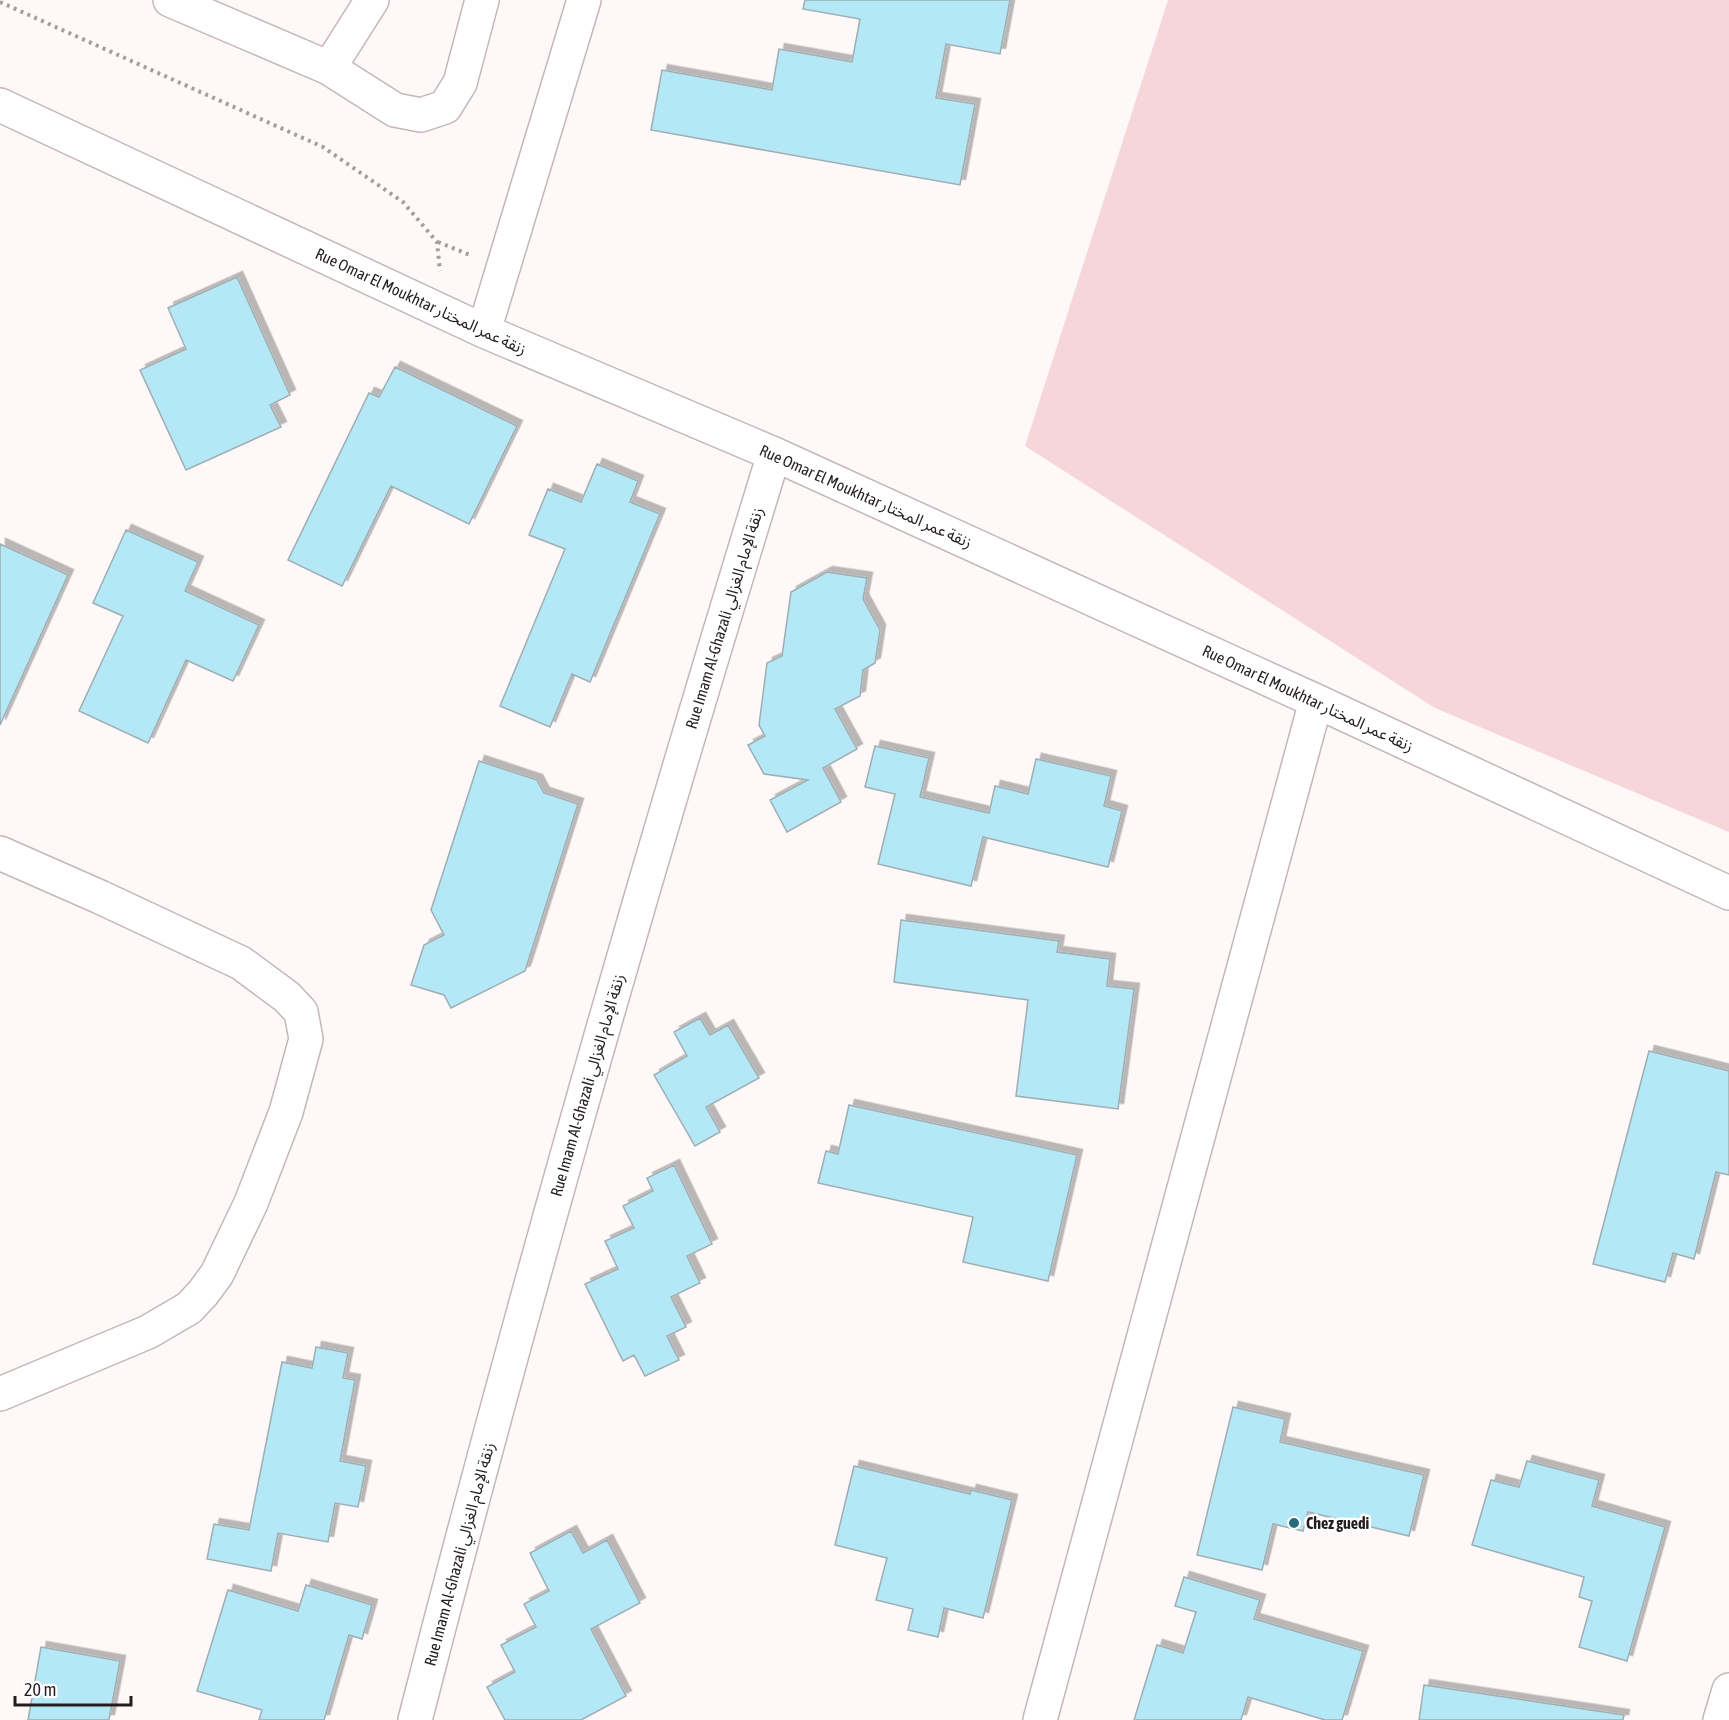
<svg xmlns="http://www.w3.org/2000/svg" width="1729" height="1720" font-family="'Asap Condensed','Noto Sans Arabic',sans-serif">
  <style>
    .garden { fill: #f7d6da }
    .building { fill: #b5e8f6; stroke: #9eaeb2; stroke-width: 1.5; filter: url(#shadow) }
    .lines { fill: none; stroke-linecap: round; stroke-linejoin: round }
    .minor-casing { stroke: #c6b6b8; stroke-width: 36 }
    .path { stroke: #a59e9e; stroke-width: 4; stroke-dasharray: 3 4.5; stroke-linecap: butt }
    .minor { stroke: #fff; stroke-width: 33 }
    .poi-dot { fill: #266b7b; stroke: #fff; stroke-width: 2 }
    .labels { text-anchor: middle; stroke-width: 5; stroke-linejoin: round; paint-order: stroke }
    .street-label { font-size: 16px; fill: #241e1f; stroke: #fff }
    .poi-label { font-size: 16px; font-weight: bold; fill: #241e1f; stroke: #fff; text-anchor: start }
  </style>
  <defs>
    <filter id="shadow"><feDropShadow dx="5.5" dy="-5.5" stdDeviation="0" flood-color="#0004"/></filter>
  </defs>
  <rect width="100%" height="100%" fill="#fff8f8"/>
  <path class="garden" d="M1168,0H1729V832L1435,708L1025,446Z"/>
  <path class="building" d="M805,0H1010L1000,54L946,44L936,98L975,104L960,185L651,130L662,70L772,90L779,49L852,62L860,19L803,9Z
    M237,277L290,395L270,405L281,427L186,470L140,370L186,349L168,308Z
    M395,367L517,426L469,524L391,486L342,586L288,560L369,393L379,397Z
    M597,464L638,481L630,502L660,514L590,682L572,674L550,727L500,706L565,549L529,535L548,489L581,502Z
    M126,530L198,562L185,591L259,625L233,681L186,660L148,743L79,711L123,616L93,603Z
    M0,544L68,575L0,725Z
    M827,572L867,578L863,599L880,630L875,663L863,670L860,696L835,709L857,749L823,768L841,802L787,832L770,800L808,780L764,774L748,745L765,736L759,725L767,663L782,656L791,592Z
    M875,746L929,758L920,797L989,813L995,786L1028,794L1036,759L1111,776L1104,806L1122,811L1108,867L983,837L971,886L878,864L895,794L865,787Z
    M479,761L537,780L544,793L578,804L525,971L451,1008L444,995L411,985L424,945L444,935L431,910Z
    M901,920L1059,941L1057,952L1110,959L1107,986L1134,989L1118,1109L1016,1096L1028,1000L894,982Z
    M700,1018L710,1035L728,1025L759,1078L706,1107L720,1132L695,1146L654,1075L687,1056L674,1032Z
    M1649,1051L1729,1071V1175L1716,1172L1694,1259L1673,1253L1665,1282L1593,1264Z
    M849,1105L1077,1155L1048,1281L963,1262L973,1217L818,1183L826,1151L838,1154Z
    M674,1165L712,1244L687,1256L700,1283L671,1297L686,1327L667,1336L679,1360L645,1376L634,1355L623,1361L585,1284L618,1269L605,1241L634,1228L623,1206L653,1191L647,1178Z
    M316,1347L348,1353L343,1378L355,1380L340,1461L366,1466L358,1507L335,1503L328,1542L278,1533L271,1571L207,1559L214,1524L249,1530L282,1362L312,1368Z
    M1233,1407L1285,1419L1280,1442L1424,1475L1409,1536L1308,1512L1303,1531L1273,1524L1262,1570L1197,1555Z
    M1527,1461L1599,1480L1592,1506L1665,1527L1627,1661L1579,1647L1592,1601L1579,1597L1584,1577L1472,1545L1491,1480L1519,1487Z
    M854,1466L970,1494L971,1490L1012,1500L983,1618L944,1608L938,1637L908,1630L913,1609L876,1600L887,1558L835,1545Z
    M571,1531L583,1553L607,1540L640,1603L591,1629L626,1696L581,1720H505L487,1687L515,1672L501,1645L536,1627L524,1604L549,1591L530,1553Z
    M1184,1577L1260,1600L1254,1619L1363,1651L1342,1720H1325L1248,1697L1241,1720H1134L1157,1645L1183,1653L1196,1612L1175,1606Z
    M306,1585L372,1605L362,1639L349,1635L324,1720H259L262,1710L197,1691L228,1590L298,1611Z
    M41,1647L120,1661L109,1720H28Z
    M1424,1685L1624,1715L1623,1720H1419Z"/>
  <g class="lines">
    <defs>
      <path id="minor" d="M170,0L329,68L395,110L421,115L445,107L460,83L482,0
        M329,68L372,0
        M0,105L484,331L774,454L1316,701L1729,893
        M484,331L584,0
        M0,853L100,897L241,963L287,997L301,1012L306,1039L286,1112L251,1203L217,1274L203,1293L189,1308L148,1332L0,1394
        M415,1720C524,1295 645,873 774,454
        M1040,1720L1316,701
        M1720,1720L1729,1690"/>
    </defs>
    <use href="#minor" class="minor-casing"/>
    <path class="path" d="M0,2L323,147L403,202L437,242L440,271
      M438,242L470,255"/>
    <use href="#minor" class="minor"/>
  </g>
  <circle class="poi-dot" cx="1294" cy="1523" r="6"/>
  <g class="labels">
    <g class="street-label">
      <text transform="translate(421 301) rotate(25)" y="6">Rue Omar El Moukhtar زنقة عمر المختار</text>
      <text transform="translate(866 496) rotate(24)" y="6">Rue Omar El Moukhtar زنقة عمر المختار</text>
      <text transform="translate(724 618) rotate(-73)" y="6">Rue Imam Al-Ghazali زنقة الإمام الغزالي</text>
      <text transform="translate(1308 698) rotate(25)" y="6">Rue Omar El Moukhtar زنقة عمر المختار</text>
      <text transform="translate(587 1085) rotate(-74)" y="6">Rue Imam Al-Ghazali زنقة الإمام الغزالي</text>
      <text transform="translate(459 1554) rotate(-75)" y="6">Rue Imam Al-Ghazali زنقة الإمام الغزالي</text>
    </g>
    <g class="poi-label">
      <text x="1306" y="1529">Chez guedi</text>
    </g>
  </g>
  <path d="M15 1696v9h116v-9" fill="none" stroke="#241e1f" stroke-width="3"/>
  <text x="24" y="1696" font-size="18" fill="#241e1f" stroke="#ffffff" stroke-width="4.5" paint-order="stroke">20 m</text>
</svg>
